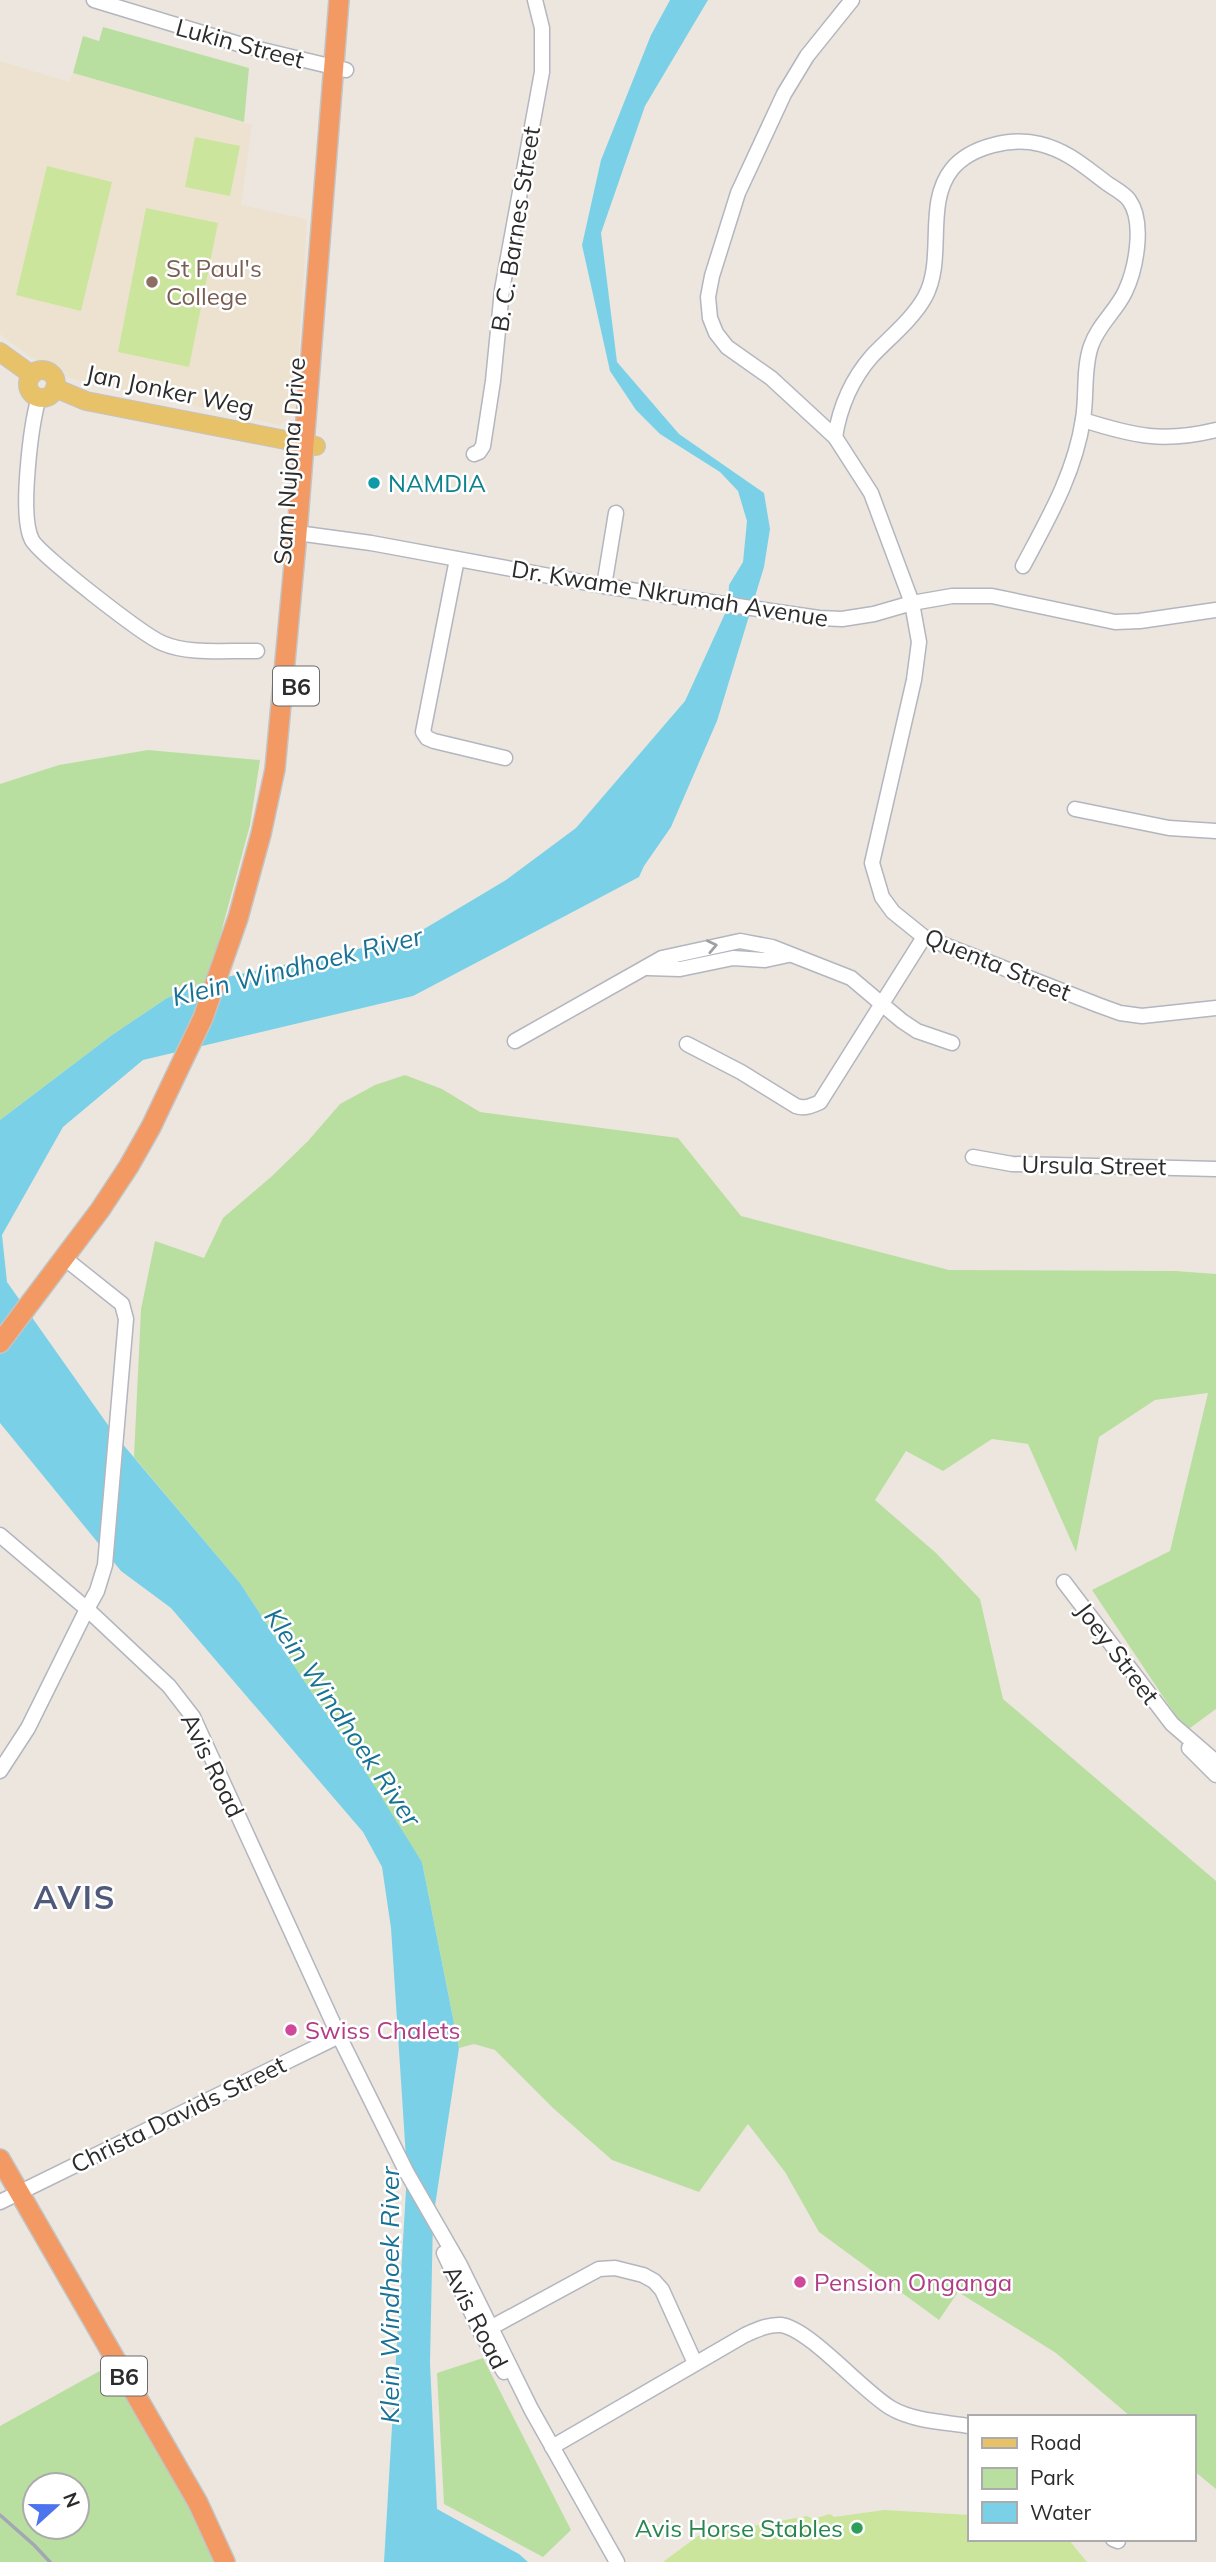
<svg xmlns="http://www.w3.org/2000/svg" width="1216" height="2562" font-family="Mulish,sans-serif">
<style>
.education{fill:#ede2d0}
.green{fill:#b9dfa0;fill-rule:evenodd}
.pitch{fill:#cbe59c}
.water{fill:#7ad1e7}
.lines{fill:none;stroke-linecap:round;stroke-linejoin:round}
.minor-casing{stroke:#b3b6be;stroke-width:17}
.major-casing{stroke:#c4c4c4;stroke-width:20}
.highway-casing{stroke:#c4c4c4;stroke-width:22}
.minor{stroke:#fff;stroke-width:14}
.major{stroke:#e7c269;stroke-width:18}
.highway{stroke:#f39964;stroke-width:19}
.rail{stroke:#a2a6b5;stroke-width:3.5}
.oneway{stroke:#a0a0a0}
.education-dot{fill:#8d6e63;stroke:#fff;stroke-width:2.5}
.culture-dot{fill:#0f9aa8;stroke:#fff;stroke-width:2.5}
.hotel-dot{fill:#d1479c;stroke:#fff;stroke-width:2.5}
.leisure-dot{fill:#2e9e5b;stroke:#fff;stroke-width:2.5}
.labels{text-anchor:middle;dominant-baseline:central;stroke-width:5;stroke-linejoin:round;paint-order:stroke}
.shield{fill:#fff;stroke:#6b6b6b;stroke-width:2}
.shield-label{font-size:23px;font-weight:bold;fill:#2c2c2c}
.street-label{font-size:24px;fill:#2c2c2c;stroke:#fff}
.education-label{font-size:24px;fill:#785e54;stroke:#fff;text-anchor:start}
.culture-label{font-size:24px;fill:#0d838f;stroke:#fff;text-anchor:start}
.hotel-label{font-size:24px;fill:#b23c85;stroke:#fff;text-anchor:start}
.leisure-label{font-size:24px;fill:#27864d;stroke:#fff;text-anchor:end}
.water-label{font-size:26px;font-style:italic;fill:#177295;stroke:#fff}
.district-label{font-size:32px;font-weight:bold;letter-spacing:2px;fill:#4f597a;stroke:#fff}
</style>
<rect width="100%" height="100%" fill="#ece6df"/>
<!-- education -->
<path class="education" d="M 0,61 L 69,82 L 73,73 L 252,125 L 241,205 L 307,219 L 295,412 L 280,425 L 69,378 L 32,358 L 0,334 Z"/>
<!-- green -->
<g class="green">
<path d="M 103,27 L 249,68 L 244,122 L 73,73 L 83,36 L 99,41 Z"/>
<path d="M 148,750 L 260,760 L 250,825 L 208,981 L 167,998 L 112,1035 L 0,1120 L 0,784 L 59,765 Z"/>
<path d="M 405,1075 L 442,1089 L 480,1112 L 678,1138 L 741,1216 L 949,1270 L 1175,1271 L 1216,1274 L 1216,1709 L 1186,1731 L 1092,1590 L 1170,1551 L 1208,1393 L 1155,1400 L 1099,1437 L 1076,1552 L 1028,1444 L 992,1439 L 943,1471 L 906,1451 L 875,1500 L 936,1553 L 980,1599 L 1003,1699 L 1216,1881 L 1216,2489 L 1193,2470 L 1193,2417 L 1131,2417 L 1056,2353 L 958,2292 L 939,2320 L 819,2232 L 785,2172 L 748,2124 L 699,2192 L 612,2160 L 553,2108 L 495,2050 L 474,2044 L 459,2048 L 422,1862 L 240,1583 L 134,1457 L 141,1309 L 155,1241 L 204,1258 L 223,1218 L 272,1176 L 308,1141 L 340,1104 L 375,1085 Z"/>
<path d="M 483,2358 L 571,2530 L 543,2557 L 444,2504 L 437,2373 Z"/>
<path d="M 116,2362 L 225,2562 L 0,2562 L 0,2426 ZM 35,2485 L 77,2485 L 77,2527 L 35,2527 Z"/>
</g>
<!-- pitch -->
<g class="pitch">
<path d="M 195,137 L 240,146 L 230,196 L 185,187 Z"/>
<path d="M 47,166 L 112,182 L 81,311 L 16,295 Z"/>
<path d="M 146,208 L 218,223 L 189,367 L 118,352 Z"/>
<path d="M 884,2510 L 969,2515 L 969,2539 L 1068,2539 L 1087,2562 L 663,2562 L 698,2536 L 807,2516 L 813,2519 L 830,2514 L 834,2517 Z"/>
</g>
<!-- water -->
<path class="water" d="M 670,0 L 708,0 L 645,106 L 601,233 L 617,362 L 679,434 L 764,493 L 770,529 L 764,567 L 717,721 L 671,827 L 644,866 L 639,877 L 413,996 L 143,1060 L 63,1127 L 2,1235 L 7,1282 L 115,1435 L 240,1583 L 312,1693 L 357,1758 L 422,1862 L 459,2048 L 433,2219 L 430,2363 L 437,2509 L 519,2554 L 528,2562 L 384,2562 L 407,2173 L 391,1928 L 382,1867 L 363,1832 L 171,1608 L 121,1571 L 0,1423 L 0,1120 L 112,1035 L 167,998 L 208,981 L 409,938 L 506,880 L 576,828 L 685,701 L 728,607 L 729,585 L 743,562 L 747,521 L 738,491 L 720,472 L 660,434 L 636,410 L 610,371 L 582,245 L 601,160 L 651,35 Z"/>
<g class="lines">
<!-- minor casing -->
<g class="minor-casing">
<g id="minor">
<path d="M 94,0 L 242,45 L 346,70"/>
<path d="M 852,0 L 807,56 L 784,94 L 738,193 L 712,276 L 708,297 L 710,318 L 716,333 L 727,347 L 771,378 L 835,437 L 871,493 L 912,603 L 919,642 L 914,680 L 872,863 L 882,897 L 893,912 L 924,937 L 1098,1005 L 1120,1013 L 1142,1016 L 1216,1008"/>
<path d="M 39,397 C 31,424 19,516 32,540 C 40,555 143,635 162,643 C 189,655 228,650 257,651"/>
<path d="M 1083,420 C 1134,436 1163,443 1216,430"/>
<path d="M 835,437 C 840,406 851,380 872,356 C 890,337 912,320 925,297 C 946,258 924,204 952,169 C 971,146 1012,137 1040,144 C 1068,151 1085,167 1108,184 C 1114,188 1125,194 1129,200 C 1145,222 1136,269 1125,292 C 1116,311 1098,325 1091,346 C 1083,369 1087,396 1083,419 C 1075,473 1048,519 1023,566"/>
<path d="M 474,454 L 479,452 L 483,446 L 493,381 L 502,290 L 542,72 L 542,28 L 535,0"/>
<path d="M 297,533 L 371,543 L 604,586 L 819,618 L 842,619 L 874,614 L 912,603 L 952,596 L 992,596 L 1115,622 L 1140,621 L 1216,610"/>
<path d="M 457,559 L 423,732 L 427,738 L 434,741 L 505,758"/>
<path d="M 604,586 L 616,513"/>
<path d="M 1075,809 L 1169,828 L 1216,831"/>
<path d="M 648,968 L 680,969 L 733,958 L 765,960 L 788,955"/>
<path d="M 515,1041 L 662,958 L 740,941 L 772,947 L 851,978 L 902,1021 L 917,1031 L 952,1043"/>
<path d="M 687,1044 L 741,1072 L 796,1106 C 805,1109 811,1106 820,1102 L 924,937"/>
<path d="M 973,1157 L 1012,1164 L 1216,1169"/>
<path d="M 63,1257 L 122,1304 L 126,1319 L 105,1565 L 97,1591 L 87,1609 L 169,1686 L 193,1717 L 339,2036 L 407,2173 L 460,2265 L 531,2409 L 617,2562"/>
<path d="M 0,1535 L 87,1609 L 28,1728 L 0,1771"/>
<path d="M 1064,1582 L 1172,1724 L 1216,1762"/>
<path d="M 1189,1748 L 1216,1775"/>
<path d="M 0,2202 L 339,2036"/>
<path d="M 444,2253 L 481,2333 L 504,2372"/>
<path d="M 481,2333 L 599,2269 L 615,2268 L 643,2275 L 654,2281 L 662,2290 L 695,2363"/>
<path d="M 552,2447 L 745,2335 C 756,2330 769,2324 781,2325 C 810,2329 862,2391 891,2408 C 913,2421 944,2422 969,2426"/>
<path d="M 1113,2539 L 1118,2541"/>
</g>
</g>
<!-- major casing -->
<g class="major-casing">
<g id="major">
<path d="M 0,352 L 32,375"/>
<circle cx="42" cy="384" r="14"/>
<path d="M 55,388 L 86,401 L 316,446"/>
</g>
</g>
<!-- highway casing -->
<g class="highway-casing">
<g id="highway">
<path d="M 0,1343 L 100,1210 L 129,1166 L 151,1127 L 203,1018 L 238,918 L 261,834 L 275,769 L 297,533 L 339,0"/>
<path d="M 0,2159 L 198,2503 L 225,2562"/>
</g>
</g>
<!-- minor -->
<use href="#minor" class="minor"/>
<!-- major -->
<use href="#major" class="major"/>
<!-- highway -->
<use href="#highway" class="highway"/>
<!-- rail -->
<path class="rail" d="M 0,2515 L 34,2545 L 50,2562"/>
</g>
<!-- one-way arrows -->
<defs><path id="oneway-chevron" d="M-2-3.5L2.5 0L-2 3.5" fill="none" stroke-width="1.6" stroke-linecap="round" stroke-linejoin="round" transform="scale(1.75)"/></defs>
<use class="oneway" href="#oneway-chevron" transform="translate(712 946) rotate(-12)"/>
<!-- markers -->
<circle class="education-dot" cx="152" cy="282" r="7"/>
<circle class="culture-dot" cx="374" cy="483" r="7"/>
<g class="hotel-dot">
<circle cx="291" cy="2030" r="7"/>
<circle cx="800" cy="2282" r="7"/>
</g>
<circle class="leisure-dot" cx="857" cy="2528" r="7"/>
<g class="labels">
<!-- shield labels -->
<g class="shield">
<rect x="273" y="666.5" width="46" height="39" rx="5"/>
<rect x="101" y="2356.5" width="46" height="39" rx="5"/>
</g>
<g class="shield-label">
<text x="296" y="686">B6</text>
<text x="124" y="2376">B6</text>
</g>
<!-- street labels -->
<g class="street-label">
<text transform="translate(240 43) rotate(15)">Lukin Street</text>
<text transform="translate(515 229) rotate(-81)">B. C. Barnes Street</text>
<text transform="translate(170 390) rotate(12)">Jan Jonker Weg</text>
<text transform="translate(289 461) rotate(-86)">Sam Nujoma Drive</text>
<text transform="translate(670 593) rotate(9)">Dr. Kwame Nkrumah Avenue</text>
<text transform="translate(998 964) rotate(22)">Quenta Street</text>
<text transform="translate(1094 1165) rotate(1)">Ursula Street</text>
<text transform="translate(1118 1653) rotate(53)">Joey Street</text>
<text transform="translate(213 1765) rotate(64)">Avis Road</text>
<text transform="translate(178 2114) rotate(-26)">Christa Davids Street</text>
<text transform="translate(476 2317) rotate(63)">Avis Road</text>
</g>
<!-- education labels -->
<g class="education-label">
<text x="166" y="268">St Paul's<tspan x="166" dy="28">College</tspan></text>
</g>
<!-- culture labels -->
<g class="culture-label">
<text x="388" y="483">NAMDIA</text>
</g>
<!-- hotel labels -->
<g class="hotel-label">
<text x="305" y="2030">Swiss Chalets</text>
<text x="814" y="2282">Pension Onganga</text>
</g>
<!-- leisure labels -->
<g class="leisure-label">
<text x="843" y="2528">Avis Horse Stables</text>
</g>
<!-- water labels -->
<g class="water-label">
<text transform="translate(297 966) rotate(-14)">Klein Windhoek River</text>
<text transform="translate(343 1717) rotate(56)">Klein Windhoek River</text>
<text transform="translate(389 2295) rotate(-90)">Klein Windhoek River</text>
</g>
<!-- district labels -->
<g class="district-label">
<text x="75" y="1897">AVIS</text>
</g>
</g>
<!-- legend -->
<rect x="968" y="2415" width="228" height="126" fill="#ffffff" stroke="#ababab" stroke-width="2"/>
<rect x="982" y="2438" width="35" height="10" fill="#e7c269" stroke="#ababab" stroke-width="2"/>
<text x="1030" y="2450" font-size="21" fill="#2c2c2c">Road</text>
<rect x="982" y="2468" width="35" height="21" fill="#b9dfa0" stroke="#ababab" stroke-width="2"/>
<text x="1030" y="2485" font-size="21" fill="#2c2c2c">Park</text>
<rect x="982" y="2502" width="35" height="21" fill="#7ad1e7" stroke="#ababab" stroke-width="2"/>
<text x="1030" y="2520" font-size="21" fill="#2c2c2c">Water</text>
<!-- north arrow -->
<g transform="translate(56 2506) rotate(69)"><circle r="33" fill="#ffffff" stroke="#ababab" stroke-width="2"/>
<path d="M0-5L12 26L0 18L-12 26Z" fill="#4b74ee"/>
<text y="-10" font-size="19" font-weight="bold" text-anchor="middle" fill="#2c2c2c">N</text>
</g>
</svg>
